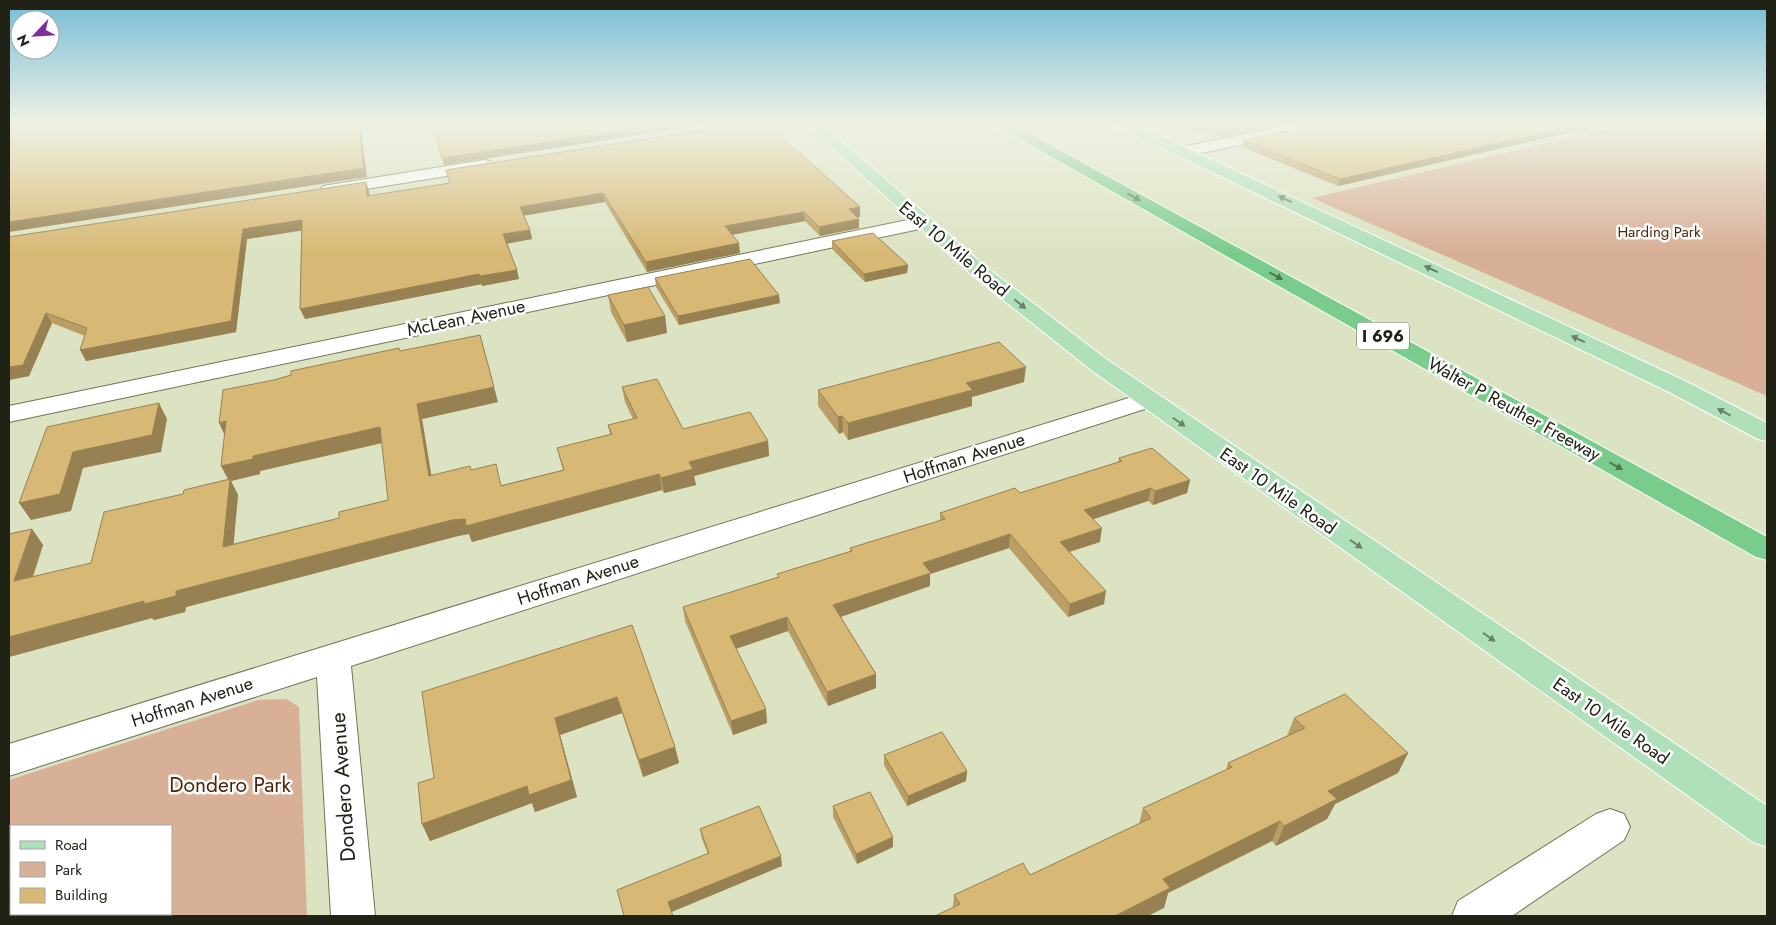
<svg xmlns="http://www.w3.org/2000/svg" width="1776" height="925" font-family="Jost,sans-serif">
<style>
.green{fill:#d8af97;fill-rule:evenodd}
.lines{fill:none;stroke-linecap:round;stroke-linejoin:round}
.minor-casing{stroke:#6f7558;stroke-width:2}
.major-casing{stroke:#fff;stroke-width:2}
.highway-casing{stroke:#fff;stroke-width:2}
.minor{fill:#fff;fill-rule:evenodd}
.major{fill:#afe0ba;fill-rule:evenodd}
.highway{fill:#79cc8c;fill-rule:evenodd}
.wall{fill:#ba9e65;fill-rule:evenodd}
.shaded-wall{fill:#978152}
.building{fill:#d8b875;stroke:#978152}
.oneway{fill:#4c7751}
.oneway2{fill:#688168}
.labels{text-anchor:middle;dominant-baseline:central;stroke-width:5;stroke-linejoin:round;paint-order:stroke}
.far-park-label{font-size:15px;fill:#502608;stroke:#fff}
.shield{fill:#fff;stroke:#63645c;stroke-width:1}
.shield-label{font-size:16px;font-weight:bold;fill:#202216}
.street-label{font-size:18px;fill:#202216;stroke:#fff}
.near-park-label{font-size:21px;fill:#502608;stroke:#fff}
.near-street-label{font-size:21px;fill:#202216;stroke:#fff}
</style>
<rect width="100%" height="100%" fill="#dce3c2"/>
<!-- green -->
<g class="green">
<path d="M 1632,123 L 1767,123 L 1767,396 L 1312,198 Z"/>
<path d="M 286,699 L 299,707 L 307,916 L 9,916 L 9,780 L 258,700 ZM 11,826 L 171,826 L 171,914 L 11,914 Z"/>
</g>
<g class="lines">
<!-- minor casing -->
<g class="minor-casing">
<g id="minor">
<path d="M 1302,123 L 1332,123 L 1325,128 L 1181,157 L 1173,152 L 1181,147 Z"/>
<path d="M 484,160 L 490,161 L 492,165 L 490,169 L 329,195 L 323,194 L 320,190 L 323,186 L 329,185 Z"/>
<path d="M 922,217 L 929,219 L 931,223 L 929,227 L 9,422 L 9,406 Z"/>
<path d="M 1148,392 L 1157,395 L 1161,400 L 1157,405 L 351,666 L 375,916 L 331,916 L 317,677 L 9,776 L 9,744 Z"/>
<path d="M 1610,809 L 1624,814 L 1630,827 L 1624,840 L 1512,916 L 1452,916 L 1458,901 L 1596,814 Z"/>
</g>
</g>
<!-- major casing -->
<g class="major-casing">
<g id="major">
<path d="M 805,123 L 821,123 L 986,267 L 1106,359 L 1767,806 L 1767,847 L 1753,842 L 1090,369 L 972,275 Z"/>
<path d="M 1114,123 L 1133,123 L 1685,381 L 1767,423 L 1767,441 L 1758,439 L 1667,391 L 1116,126 Z"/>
</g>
</g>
<!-- highway casing -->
<g class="highway-casing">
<path id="highway" d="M 992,123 L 1010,123 L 1767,537 L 1767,560 L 1756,557 Z"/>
</g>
<!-- minor -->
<use href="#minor" class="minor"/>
<!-- major -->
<use href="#major" class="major"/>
<!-- highway -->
<use href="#highway" class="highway"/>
</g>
<!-- wall -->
<g class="wall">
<path d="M 1178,123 L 1292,123 L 1221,137 L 1206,131 L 1199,132 Z"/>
<path d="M 1602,125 L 1338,186 L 1242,147 L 1243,140 Z"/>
<path d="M 446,170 L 860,217 L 857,217 L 859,228 L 820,236 L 805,221 L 732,234 L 740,253 L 647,272 L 605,202 L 524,215 L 530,230 L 532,239 L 507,243 L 519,279 L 482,286 L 482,284 L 305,319 L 301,230 L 247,239 L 236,332 L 86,361 L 85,336 L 52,323 L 29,376 L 9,380 L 9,237 L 369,191 L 369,196 L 450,183 Z"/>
<path d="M 832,241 L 908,265 L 907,273 L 865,282 L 832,249 Z"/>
<path d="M 655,278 L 780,303 L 679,325 L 656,287 Z"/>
<path d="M 608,295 L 665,316 L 667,333 L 627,342 L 611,312 Z"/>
<path d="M 399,348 L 400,351 L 498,402 L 422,419 L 431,475 L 471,470 L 502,485 L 563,470 L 557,448 L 610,435 L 608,425 L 633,419 L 625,402 L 622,387 L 683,429 L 768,441 L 769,456 L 694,476 L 696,485 L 664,493 L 662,490 L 472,542 L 469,534 L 458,536 L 186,607 L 185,612 L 154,620 L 152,618 L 9,657 L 9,534 L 32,529 L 43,545 L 33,577 L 91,563 L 183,494 L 228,480 L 274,380 ZM 382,443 L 388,500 L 339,518 L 233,544 L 238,495 L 231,481 L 260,474 L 260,471 Z"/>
<path d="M 1024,382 L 972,397 L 972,406 L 848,440 L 843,432 L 839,434 L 818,406 L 818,390 Z"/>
<path d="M 1119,458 L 1190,480 L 1187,493 L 1153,505 L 1148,501 L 1093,519 L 1100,542 L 1070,552 L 1104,604 L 1068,617 L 1009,548 L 930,574 L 930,586 L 841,617 L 876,674 L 876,688 L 828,706 L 788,631 L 736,649 L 766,709 L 767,723 L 733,735 L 685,621 L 683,607 L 778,577 L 777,574 L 850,551 L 850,548 L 940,521 L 940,513 L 1020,493 L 1118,462 Z"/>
<path d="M 632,625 L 675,747 L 679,763 L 643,777 L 622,713 L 560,735 L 577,797 L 535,812 L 532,803 L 430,841 L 422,824 L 434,778 Z"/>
<path d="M 1294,718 L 1408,753 L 1398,773 L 1335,804 L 1327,819 L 1276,846 L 1272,841 L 1168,893 L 1164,908 L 953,907 L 954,895 L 1030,875 L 1139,824 L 1143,808 L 1226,770 L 1228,763 L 1287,736 Z"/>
<path d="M 884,755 L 967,771 L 966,781 L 907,806 L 884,765 Z"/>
<path d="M 833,806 L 893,837 L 893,847 L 857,864 L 833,817 Z"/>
<path d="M 700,829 L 782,866 L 672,912 L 624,916 L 708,854 L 702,839 Z"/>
</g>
<!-- shaded-wall -->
<g class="shaded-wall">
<path d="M 9,123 L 36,123 L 9,126 Z"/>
<path d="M 358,123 L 360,123 L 367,177 L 9,232 L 9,222 Z"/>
<path d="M 673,123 L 717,123 L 444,165 L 442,158 Z"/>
<path d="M 1260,123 L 1292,123 L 1221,137 L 1222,131 Z"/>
<path d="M 1586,123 L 1603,123 L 1602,125 L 1338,186 L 1340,179 Z"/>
<path d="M 1207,124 L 1206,131 L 1199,132 L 1200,125 Z"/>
<path d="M 366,182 L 369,191 L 370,205 L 367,196 Z"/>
<path d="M 603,193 L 605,202 L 522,216 L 520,207 Z"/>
<path d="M 860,207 L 860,217 L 849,219 L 849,209 Z"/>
<path d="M 804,212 L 805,221 L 726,236 L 725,226 Z"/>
<path d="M 859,219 L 859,228 L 820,236 L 819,227 Z"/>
<path d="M 302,220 L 305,230 L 247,239 L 236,332 L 86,361 L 80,350 L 243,229 Z"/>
<path d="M 530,230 L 532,239 L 506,244 L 503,234 Z"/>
<path d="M 739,243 L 740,253 L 647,272 L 646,262 Z"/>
<path d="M 908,265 L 907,273 L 865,282 L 864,274 Z"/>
<path d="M 517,270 L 519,279 L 482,286 L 480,276 Z"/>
<path d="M 479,274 L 482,284 L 305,319 L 300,309 Z"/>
<path d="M 779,295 L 780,303 L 679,325 L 678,316 Z"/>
<path d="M 46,313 L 52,323 L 29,376 L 9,380 L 9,367 Z"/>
<path d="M 665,316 L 667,333 L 627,342 L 624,325 Z"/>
<path d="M 480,335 L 498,402 L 422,419 L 434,491 L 429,476 L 417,404 Z"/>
<path d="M 1026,367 L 1024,382 L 972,397 L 972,406 L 848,440 L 848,423 L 966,383 Z"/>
<path d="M 159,403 L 167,419 L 161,452 L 83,468 L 71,511 L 31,520 L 19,503 L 73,452 Z"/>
<path d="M 842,416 L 843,432 L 839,434 L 838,417 Z"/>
<path d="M 226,421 L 226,438 L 219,423 Z"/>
<path d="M 380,427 L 386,442 L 260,471 L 260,474 L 231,481 L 238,495 L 232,563 L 223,547 L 229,481 L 221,466 L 253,456 Z"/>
<path d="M 768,441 L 769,456 L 694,476 L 696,485 L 664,493 L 661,478 L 689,462 Z"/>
<path d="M 659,474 L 662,490 L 472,542 L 469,534 L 458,536 L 186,607 L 185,612 L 154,620 L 152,618 L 9,657 L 9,637 L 144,601 L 176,591 L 452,520 Z"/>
<path d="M 1190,480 L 1187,493 L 1153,505 L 1155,491 Z"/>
<path d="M 1151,488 L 1148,501 L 1082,523 L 1084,510 Z"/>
<path d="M 1102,528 L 1100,542 L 1058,555 L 1060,542 Z"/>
<path d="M 32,529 L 43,545 L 26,597 L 14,581 Z"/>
<path d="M 1010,534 L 1009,548 L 930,574 L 930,586 L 834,619 L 833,605 L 923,563 Z"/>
<path d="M 1106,591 L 1104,604 L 1068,617 L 1070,604 Z"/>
<path d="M 787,617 L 788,631 L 732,650 L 730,636 Z"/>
<path d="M 876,674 L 876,688 L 828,706 L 827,692 Z"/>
<path d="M 617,697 L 622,713 L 560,735 L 577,797 L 535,812 L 532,803 L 430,841 L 422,824 L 527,786 L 555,718 Z"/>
<path d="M 766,709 L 767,723 L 733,735 L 731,721 Z"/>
<path d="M 675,747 L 679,763 L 643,777 L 639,760 Z"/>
<path d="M 1408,753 L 1398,773 L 1335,804 L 1327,819 L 1276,846 L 1284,826 L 1328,791 Z"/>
<path d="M 967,771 L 966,781 L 907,806 L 908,796 Z"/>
<path d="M 1280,821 L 1272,841 L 1168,893 L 1164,908 L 1148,916 L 1115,916 L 1163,879 Z"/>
<path d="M 893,837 L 893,847 L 857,864 L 856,854 Z"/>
<path d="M 781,856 L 782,866 L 671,912 L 668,902 Z"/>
</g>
<!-- building -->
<g class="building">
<path d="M 75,123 L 358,123 L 364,168 L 9,222 L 9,131 Z"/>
<path d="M 432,123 L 673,123 L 442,158 Z"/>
<path d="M 750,123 L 766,123 L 860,207 L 849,209 L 859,219 L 819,227 L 804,212 L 725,226 L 739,243 L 646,262 L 603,193 L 520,207 L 530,230 L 503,234 L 517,270 L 480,276 L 479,274 L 300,309 L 302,220 L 243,229 L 231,321 L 80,350 L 87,328 L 46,313 L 23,365 L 9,367 L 9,237 L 366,182 L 367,196 L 450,183 L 446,170 Z"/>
<path d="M 1195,123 L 1260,123 L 1222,131 L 1207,124 L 1200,125 Z"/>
<path d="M 1327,123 L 1586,123 L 1340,179 L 1243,140 Z"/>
<path d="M 873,233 L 908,265 L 864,274 L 832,241 Z"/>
<path d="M 750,259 L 779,295 L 678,316 L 655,278 Z"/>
<path d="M 648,287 L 665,316 L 624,325 L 608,295 Z"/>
<path d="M 480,335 L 494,387 L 417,404 L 429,476 L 470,466 L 471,470 L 496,464 L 501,486 L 564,470 L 557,448 L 612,434 L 608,425 L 637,418 L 622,387 L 657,379 L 683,429 L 750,412 L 768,441 L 689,462 L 693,469 L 661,478 L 659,474 L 466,526 L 465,519 L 452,520 L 176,591 L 176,596 L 144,604 L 144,601 L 9,637 L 9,534 L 32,529 L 14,581 L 91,563 L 104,512 L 183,494 L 184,490 L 230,479 L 223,547 L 339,518 L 339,512 L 388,500 L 380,427 L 253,456 L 253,459 L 221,466 L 226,421 L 219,423 L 223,390 L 274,380 L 291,375 L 291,371 L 399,348 L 400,351 Z"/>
<path d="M 999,342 L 1026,367 L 966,383 L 973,390 L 848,423 L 842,416 L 838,417 L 818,390 Z"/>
<path d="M 159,403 L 152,435 L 73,452 L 60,494 L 19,503 L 47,427 Z"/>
<path d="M 1152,448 L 1190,480 L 1155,491 L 1151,488 L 1084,510 L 1102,528 L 1060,542 L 1106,591 L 1070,604 L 1010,534 L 923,563 L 931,573 L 833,605 L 876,674 L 827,692 L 787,617 L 730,636 L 766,709 L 731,721 L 683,607 L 779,577 L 777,574 L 852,551 L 850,548 L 945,519 L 940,513 L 1015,488 L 1020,493 L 1122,461 L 1119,458 Z"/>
<path d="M 632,625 L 675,747 L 639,760 L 617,697 L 555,718 L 571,780 L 529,795 L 527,786 L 422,824 L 418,783 L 434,778 L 422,692 Z"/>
<path d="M 1345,694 L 1408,753 L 1328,791 L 1337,799 L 1284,826 L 1280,821 L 1163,879 L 1170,888 L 1115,916 L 935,916 L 960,904 L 954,895 L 1023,863 L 1030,875 L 1151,818 L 1143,808 L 1232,767 L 1228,763 L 1305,728 L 1294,718 Z"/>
<path d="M 942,732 L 967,771 L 908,796 L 884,755 Z"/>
<path d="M 870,792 L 893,837 L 856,854 L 833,806 Z"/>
<path d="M 759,806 L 781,856 L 668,902 L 673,916 L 624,916 L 617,890 L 709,853 L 700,829 Z"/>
</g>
<!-- one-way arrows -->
<defs><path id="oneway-solid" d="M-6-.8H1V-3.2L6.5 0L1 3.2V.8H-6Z" transform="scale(1.25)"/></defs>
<g class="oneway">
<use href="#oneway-solid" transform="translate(1134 197) rotate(29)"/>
<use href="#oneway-solid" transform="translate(1276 276) rotate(29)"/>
<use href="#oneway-solid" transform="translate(1616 466) rotate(29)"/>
</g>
<g class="oneway2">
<use href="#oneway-solid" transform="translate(1285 199) rotate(-155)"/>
<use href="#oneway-solid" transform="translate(1431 269) rotate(-155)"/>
<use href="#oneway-solid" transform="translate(1020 304) rotate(39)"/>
<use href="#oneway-solid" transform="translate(1578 339) rotate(-155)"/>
<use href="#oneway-solid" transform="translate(1724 412) rotate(-152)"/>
<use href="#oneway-solid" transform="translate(1179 422) rotate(35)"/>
<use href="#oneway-solid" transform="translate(1356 544) rotate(35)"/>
<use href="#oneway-solid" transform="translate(1489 637) rotate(35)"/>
</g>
<!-- sky -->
<linearGradient id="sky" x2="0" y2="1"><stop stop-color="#76bdd6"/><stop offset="0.49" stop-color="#eff2e4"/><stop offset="1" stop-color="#eff2e4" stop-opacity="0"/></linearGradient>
<rect width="1776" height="253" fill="url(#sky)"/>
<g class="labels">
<!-- far-park labels -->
<g class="far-park-label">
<text x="1659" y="232">Harding Park</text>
</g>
<!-- shield labels -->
<rect class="shield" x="1357" y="322.5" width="52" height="27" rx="4"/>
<g class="shield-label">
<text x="1383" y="336">I 696</text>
</g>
<!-- street labels -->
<g class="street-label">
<text transform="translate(954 249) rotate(40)">East 10 Mile Road</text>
<text transform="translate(466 318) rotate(-12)">McLean Avenue</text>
<text transform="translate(1514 409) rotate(29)">Walter P Reuther Freeway</text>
<text transform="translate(964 458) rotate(-18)">Hoffman Avenue</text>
<text transform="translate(1278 491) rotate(35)">East 10 Mile Road</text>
<text transform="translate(578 580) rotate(-18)">Hoffman Avenue</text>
<text transform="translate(192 702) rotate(-18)">Hoffman Avenue</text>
<text transform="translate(1611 721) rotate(35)">East 10 Mile Road</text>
</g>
<!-- near-park labels -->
<g class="near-park-label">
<text x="230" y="785">Dondero Park</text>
</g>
<!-- near-street labels -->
<g class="near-street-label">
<text transform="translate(343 787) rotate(-94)">Dondero Avenue</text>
</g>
</g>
<!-- border -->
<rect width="1776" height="925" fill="none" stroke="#202216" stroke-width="20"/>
<!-- legend -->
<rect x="10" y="825" width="162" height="90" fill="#ffffff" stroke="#a6a7a2"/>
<rect x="20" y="841" width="25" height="8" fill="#afe0ba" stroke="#a6a7a2"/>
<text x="55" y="850" font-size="15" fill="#202216">Road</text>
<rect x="20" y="862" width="25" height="15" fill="#d8af97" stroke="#a6a7a2"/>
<text x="55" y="875" font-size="15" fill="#202216">Park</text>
<rect x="20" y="888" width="25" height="15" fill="#d8b875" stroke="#a6a7a2"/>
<text x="55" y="900" font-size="15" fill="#202216">Building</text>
<!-- north arrow -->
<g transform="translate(35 35) rotate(245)"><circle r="24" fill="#ffffff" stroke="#a6a7a2"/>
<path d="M0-4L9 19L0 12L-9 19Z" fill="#7d2fa0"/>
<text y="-8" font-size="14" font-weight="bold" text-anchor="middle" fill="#202216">N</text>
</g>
</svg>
